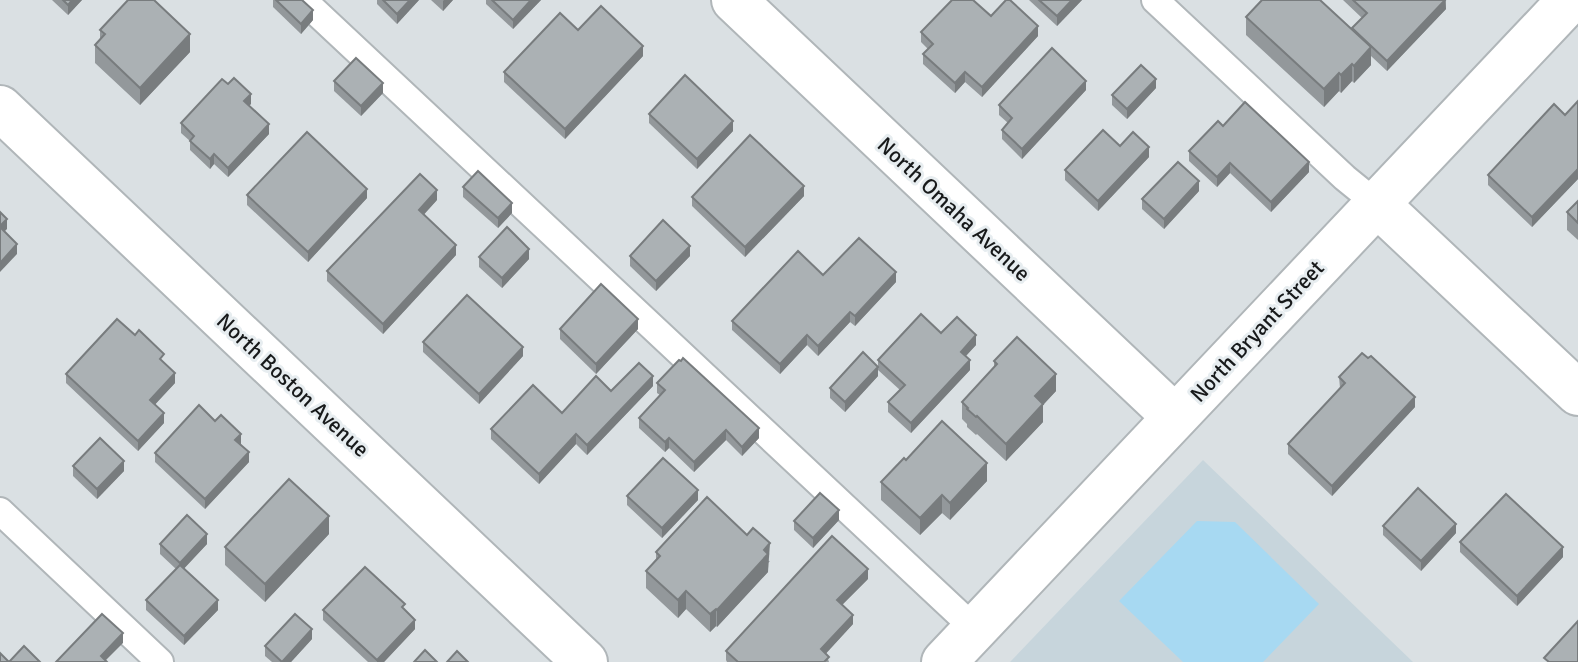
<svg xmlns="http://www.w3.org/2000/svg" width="1578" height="662" font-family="Signika,sans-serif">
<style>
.built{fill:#c7d5dc}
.green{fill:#a7d9f2}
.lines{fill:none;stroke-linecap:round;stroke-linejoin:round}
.lane-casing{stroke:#b0b6b9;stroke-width:30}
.street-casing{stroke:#b0b6b9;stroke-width:48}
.lane{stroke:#fff;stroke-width:26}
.street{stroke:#fff;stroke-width:44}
.wall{fill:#93989b}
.shaded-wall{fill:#787c7e}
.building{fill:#abb1b4;stroke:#787c7e;stroke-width:2}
.labels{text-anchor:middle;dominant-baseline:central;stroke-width:6;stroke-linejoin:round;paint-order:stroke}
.street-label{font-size:22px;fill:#17191a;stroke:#e7edf0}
</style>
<rect width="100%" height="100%" fill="#dae0e3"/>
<!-- built -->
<path class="built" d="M 1203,460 L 1413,662 L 1010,662 Z"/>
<!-- green -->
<path class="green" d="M 1197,521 L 1235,522 L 1319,604 L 1263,662 L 1183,662 L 1119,601 Z"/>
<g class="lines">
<!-- lane casing -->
<g class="lane-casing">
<g id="lane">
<path d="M 303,0 L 975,629"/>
<path d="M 1155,0 L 1345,178 L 1377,204"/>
<path d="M 0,511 L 160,662"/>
</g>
</g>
<!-- street casing -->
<g class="street-casing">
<g id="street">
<path d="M 734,0 L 1175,417"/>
<path d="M 0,108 L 585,662"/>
<path d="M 1377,204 L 1578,393"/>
<path d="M 944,662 L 1570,0"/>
</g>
</g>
<!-- lane -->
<use href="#lane" class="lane"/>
<!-- street -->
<use href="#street" class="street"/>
</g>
<!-- wall -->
<g class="wall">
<path d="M 52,0 L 82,0 L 68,15 Z"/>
<path d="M 273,0 L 302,0 L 313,20 L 301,34 L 273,7 Z"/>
<path d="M 377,0 L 419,0 L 397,24 L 377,4 Z"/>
<path d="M 431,0 L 453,0 L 443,11 Z"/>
<path d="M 486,0 L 541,0 L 513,29 L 486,4 Z"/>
<path d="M 1029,0 L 1082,0 L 1057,26 Z"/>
<path d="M 1343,0 L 1446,0 L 1446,9 L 1387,71 L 1371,56 L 1371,65 L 1354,83 L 1352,81 L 1341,93 L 1339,91 L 1324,107 L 1246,35 L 1246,17 L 1352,29 L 1362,18 Z"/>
<path d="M 991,16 L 1038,36 L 982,97 L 965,82 L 955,93 L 923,64 L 923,54 L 928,49 L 921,42 L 921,32 Z"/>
<path d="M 100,30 L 190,52 L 140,105 L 95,63 L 95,45 L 100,39 Z"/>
<path d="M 578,30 L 643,56 L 565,139 L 504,82 L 504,72 Z"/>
<path d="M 334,81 L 383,93 L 361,116 L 334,91 Z"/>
<path d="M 1156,88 L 1127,119 L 1112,105 L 1112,95 Z"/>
<path d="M 1086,90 L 1022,159 L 1002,139 L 1002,130 L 1008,123 L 999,115 L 999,105 Z"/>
<path d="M 1578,101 L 1578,179 L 1532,227 L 1488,185 L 1488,175 L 1565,115 Z"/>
<path d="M 251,104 L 249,105 L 269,134 L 228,177 L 214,164 L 210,169 L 190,150 L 190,141 L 181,133 L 181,123 Z"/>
<path d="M 649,114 L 733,131 L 697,169 L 649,123 Z"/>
<path d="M 1223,126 L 1309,172 L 1271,212 L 1230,173 L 1217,187 L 1189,161 L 1189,151 Z"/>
<path d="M 1120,146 L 1149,157 L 1098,211 L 1065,180 L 1065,170 Z"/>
<path d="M 463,187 L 512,213 L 498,228 L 463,197 Z"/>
<path d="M 1199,191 L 1164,229 L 1142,209 L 1142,199 Z"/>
<path d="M 247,195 L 367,198 L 308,262 L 247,205 Z"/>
<path d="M 804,196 L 745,257 L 692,206 L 692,197 Z"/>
<path d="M 437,200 L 424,214 L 456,255 L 383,334 L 327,281 L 327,271 Z"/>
<path d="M 1578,201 L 1578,240 L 1567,230 L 1567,212 Z"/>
<path d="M 630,256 L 690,256 L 656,291 L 630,266 Z"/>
<path d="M 479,257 L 529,259 L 502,288 L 479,267 Z"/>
<path d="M 823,275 L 896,282 L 855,326 L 850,322 L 818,356 L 807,345 L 780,374 L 732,330 L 732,321 Z"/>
<path d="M 560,329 L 638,329 L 596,374 L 560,339 Z"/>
<path d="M 941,333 L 976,345 L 966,356 L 970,370 L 911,433 L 888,412 L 888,402 L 900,390 L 878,370 L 878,376 L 845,412 L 830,398 L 830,388 L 878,367 L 878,360 Z"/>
<path d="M 423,342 L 523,356 L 479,404 L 423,352 Z"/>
<path d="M 1368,358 L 1415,407 L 1332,496 L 1288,454 L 1288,444 L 1340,388 L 1339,377 Z"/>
<path d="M 994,361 L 1056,391 L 1043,405 L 1043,422 L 1006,461 L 977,434 L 976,435 L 967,427 L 967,424 L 962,419 L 962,402 L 994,367 Z"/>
<path d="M 164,363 L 175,383 L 155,404 L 164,423 L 138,451 L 66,383 L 66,374 Z"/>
<path d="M 657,383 L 759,438 L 742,456 L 726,440 L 694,472 L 669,448 L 665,452 L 639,428 L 639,418 L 660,395 L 657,393 Z"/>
<path d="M 653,386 L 587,455 L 576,444 L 539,484 L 491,439 L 491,429 L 562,413 L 611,391 Z"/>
<path d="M 215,421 L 241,444 L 249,462 L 205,509 L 155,462 L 155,453 Z"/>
<path d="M 906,460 L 987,481 L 950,520 L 942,513 L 920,535 L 881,500 L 881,482 Z"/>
<path d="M 73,466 L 124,471 L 97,499 L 73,476 Z"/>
<path d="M 627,496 L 698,500 L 662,538 L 627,505 Z"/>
<path d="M 839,520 L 813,548 L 794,530 L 794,521 Z"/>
<path d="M 1383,526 L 1456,533 L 1421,571 L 1383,535 Z"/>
<path d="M 329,534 L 265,602 L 225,565 L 225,547 Z"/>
<path d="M 1460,542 L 1563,557 L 1517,606 L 1460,552 Z"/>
<path d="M 160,544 L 207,544 L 184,568 L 218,610 L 184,645 L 146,610 L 146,600 L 176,569 L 160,554 Z"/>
<path d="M 656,552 L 770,561 L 768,563 L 768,572 L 717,627 L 716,626 L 710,632 L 686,609 L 678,618 L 646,588 L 646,571 L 656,559 Z"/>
<path d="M 868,579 L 842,605 L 853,624 L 826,653 L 829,662 L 727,662 L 726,660 L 726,651 Z"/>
<path d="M 323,610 L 405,610 L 415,629 L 384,662 L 368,662 L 323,620 Z"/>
<path d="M 312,639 L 291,662 L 272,662 L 265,656 L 265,646 Z"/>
</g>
<!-- shaded-wall -->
<g class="shaded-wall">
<path d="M 72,0 L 82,0 L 68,15 L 68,5 Z"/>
<path d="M 410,0 L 419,0 L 397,24 L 397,14 Z"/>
<path d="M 444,0 L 453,0 L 443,11 L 443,1 Z"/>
<path d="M 531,0 L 541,0 L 513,29 L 513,20 Z"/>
<path d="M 1072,0 L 1082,0 L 1057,26 L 1057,16 Z"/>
<path d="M 1445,0 L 1446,9 L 1387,71 L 1387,61 Z"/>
<path d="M 313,10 L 313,20 L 301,34 L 301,24 Z"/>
<path d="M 1038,26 L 1038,36 L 982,97 L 982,87 Z"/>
<path d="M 190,34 L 190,52 L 140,105 L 140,88 Z"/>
<path d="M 643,46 L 643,56 L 565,139 L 565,129 Z"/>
<path d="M 1371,47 L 1371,65 L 1354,83 L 1354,66 Z"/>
<path d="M 1352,64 L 1352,81 L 1341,93 L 1341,75 Z"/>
<path d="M 965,72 L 965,82 L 955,93 L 955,83 Z"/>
<path d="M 1339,73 L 1339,91 L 1324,107 L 1324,89 Z"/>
<path d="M 1156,79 L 1156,88 L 1127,119 L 1127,109 Z"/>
<path d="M 1086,81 L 1086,90 L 1022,159 L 1022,149 Z"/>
<path d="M 383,83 L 383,93 L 361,116 L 361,106 Z"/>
<path d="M 251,94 L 251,104 L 244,111 L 244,101 Z"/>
<path d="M 733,121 L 733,131 L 697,169 L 697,159 Z"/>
<path d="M 269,124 L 269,134 L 228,177 L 228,168 Z"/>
<path d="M 1149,147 L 1149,157 L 1098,211 L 1098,201 Z"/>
<path d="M 214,154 L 214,164 L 210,169 L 210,159 Z"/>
<path d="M 1309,162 L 1309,172 L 1271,212 L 1271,202 Z"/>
<path d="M 1230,163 L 1230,173 L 1217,187 L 1217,177 Z"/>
<path d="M 1578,169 L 1578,179 L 1532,227 L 1532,217 Z"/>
<path d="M 1199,181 L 1199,191 L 1164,229 L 1164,219 Z"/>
<path d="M 804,186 L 804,196 L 745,257 L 745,247 Z"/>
<path d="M 367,189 L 367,198 L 308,262 L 308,252 Z"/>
<path d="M 437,190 L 437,200 L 419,220 L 419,210 Z"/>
<path d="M 512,203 L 512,213 L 498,228 L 498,218 Z"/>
<path d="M 7,219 L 7,229 L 0,236 L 0,226 Z"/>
<path d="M 17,244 L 17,254 L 0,272 L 0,263 Z"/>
<path d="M 456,245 L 456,255 L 383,334 L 383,324 Z"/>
<path d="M 690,246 L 690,256 L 656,291 L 656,281 Z"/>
<path d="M 529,249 L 529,259 L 502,288 L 502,278 Z"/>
<path d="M 896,272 L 896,282 L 855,326 L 855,316 Z"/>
<path d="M 850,312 L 850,322 L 818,356 L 818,346 Z"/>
<path d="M 638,319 L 638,329 L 596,374 L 596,364 Z"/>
<path d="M 807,335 L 807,345 L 780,374 L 780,364 Z"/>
<path d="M 976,335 L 976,345 L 961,361 L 961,352 Z"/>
<path d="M 523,347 L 523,356 L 479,404 L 479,394 Z"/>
<path d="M 970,360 L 970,370 L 911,433 L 911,423 Z"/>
<path d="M 878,367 L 878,376 L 845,412 L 845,402 Z"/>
<path d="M 175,373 L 175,383 L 150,410 L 150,400 Z"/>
<path d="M 1056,374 L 1056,391 L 1043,405 L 1043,422 L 1006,461 L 1006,444 L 1035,396 Z"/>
<path d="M 653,376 L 653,386 L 587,455 L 587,445 Z"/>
<path d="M 1415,397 L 1415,407 L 1332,496 L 1332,486 Z"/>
<path d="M 164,413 L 164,423 L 138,451 L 138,441 Z"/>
<path d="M 759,428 L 759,438 L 742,456 L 742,447 Z"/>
<path d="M 726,430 L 726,440 L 694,472 L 694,462 Z"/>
<path d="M 241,434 L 241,444 L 235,449 L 235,440 Z"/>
<path d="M 576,434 L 576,444 L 539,484 L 539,474 Z"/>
<path d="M 669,438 L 669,448 L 665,452 L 665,442 Z"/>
<path d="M 249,452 L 249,462 L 205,509 L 205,499 Z"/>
<path d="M 124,461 L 124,471 L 97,499 L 97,489 Z"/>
<path d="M 987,463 L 987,481 L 950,520 L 950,503 Z"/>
<path d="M 698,490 L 698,500 L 662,538 L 662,528 Z"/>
<path d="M 942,495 L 942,513 L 920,535 L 920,518 Z"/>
<path d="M 839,510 L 839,520 L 813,548 L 813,538 Z"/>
<path d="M 329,516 L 329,534 L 265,602 L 265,584 Z"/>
<path d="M 1456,524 L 1456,533 L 1421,571 L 1421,561 Z"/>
<path d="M 207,534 L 207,544 L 180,573 L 180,563 Z"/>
<path d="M 770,543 L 768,572 L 717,627 L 717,610 Z"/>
<path d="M 1563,547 L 1563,557 L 1517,606 L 1517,596 Z"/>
<path d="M 868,569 L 868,579 L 837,610 L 837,600 Z"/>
<path d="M 686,591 L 686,609 L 678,618 L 678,600 Z"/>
<path d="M 218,600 L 218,610 L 184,645 L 184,636 Z"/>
<path d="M 716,609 L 716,626 L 710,632 L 710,614 Z"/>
<path d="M 853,615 L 853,624 L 821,659 L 821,649 Z"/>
<path d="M 415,620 L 415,629 L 384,662 L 377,662 L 377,660 Z"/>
<path d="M 312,629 L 312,639 L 291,662 L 282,662 Z"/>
<path d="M 123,633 L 123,643 L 104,662 L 101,656 Z"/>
</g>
<!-- building -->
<g class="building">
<path d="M 63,0 L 72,0 L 68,5 Z"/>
<path d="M 128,0 L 154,0 L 190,34 L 140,88 L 95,45 L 105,34 L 100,30 Z"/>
<path d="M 276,0 L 302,0 L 313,10 L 301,24 Z"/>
<path d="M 383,0 L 410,0 L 397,14 Z"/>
<path d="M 492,0 L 531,0 L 513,20 Z"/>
<path d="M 952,0 L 973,0 L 991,16 L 1006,0 L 1010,0 L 1038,26 L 982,87 L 965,72 L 955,83 L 923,54 L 933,44 L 921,32 Z"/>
<path d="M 1039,0 L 1072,0 L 1057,16 Z"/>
<path d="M 1262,0 L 1320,0 L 1371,47 L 1354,66 L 1352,64 L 1341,75 L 1339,73 L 1324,89 L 1246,17 Z"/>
<path d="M 1353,0 L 1445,0 L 1387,61 L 1352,28 L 1367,13 Z"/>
<path d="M 601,6 L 643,46 L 565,129 L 504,72 L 560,13 L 578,30 Z"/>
<path d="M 1052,48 L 1086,81 L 1022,149 L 1002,130 L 1012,118 L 999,105 Z"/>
<path d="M 356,58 L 383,83 L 361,106 L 334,81 Z"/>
<path d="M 1141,65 L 1156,79 L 1127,109 L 1112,95 Z"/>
<path d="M 685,75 L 733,121 L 697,159 L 649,114 Z"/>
<path d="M 234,78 L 251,94 L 244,101 L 269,124 L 228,168 L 214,154 L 210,159 L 190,141 L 194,136 L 181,123 L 222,79 L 228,84 Z"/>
<path d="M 1578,101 L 1578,169 L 1532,217 L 1488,175 L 1554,104 L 1565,115 Z"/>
<path d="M 1245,102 L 1309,162 L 1271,202 L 1230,163 L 1217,177 L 1189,151 L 1218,121 L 1223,126 Z"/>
<path d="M 1103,130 L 1120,146 L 1133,132 L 1149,147 L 1098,201 L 1065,170 Z"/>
<path d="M 307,132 L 367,189 L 308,252 L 247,195 Z"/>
<path d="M 750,135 L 804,186 L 745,247 L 692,197 Z"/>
<path d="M 1178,162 L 1199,181 L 1164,219 L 1142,199 Z"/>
<path d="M 478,171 L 512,203 L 498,218 L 463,187 Z"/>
<path d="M 420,174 L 437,190 L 419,210 L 456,245 L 383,324 L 327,271 Z"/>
<path d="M 1578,201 L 1578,223 L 1567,212 Z"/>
<path d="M 0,212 L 7,219 L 0,226 Z"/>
<path d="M 663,220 L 690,246 L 656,281 L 630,256 Z"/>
<path d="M 0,227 L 17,244 L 0,263 Z"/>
<path d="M 507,227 L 529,249 L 502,278 L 479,257 Z"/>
<path d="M 859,238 L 896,272 L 855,316 L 850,312 L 818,346 L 807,335 L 780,364 L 732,321 L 798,251 L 823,275 Z"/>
<path d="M 601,284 L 638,319 L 596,364 L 560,329 Z"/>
<path d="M 467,295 L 523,347 L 479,394 L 423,342 Z"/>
<path d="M 921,314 L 941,333 L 957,317 L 976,335 L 961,352 L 970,360 L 911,423 L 888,402 L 905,385 L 878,360 Z"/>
<path d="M 117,319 L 135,335 L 139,330 L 164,354 L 160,359 L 175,373 L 150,400 L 164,413 L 138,441 L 66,374 Z"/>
<path d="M 1017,337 L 1056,374 L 1035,396 L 1043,404 L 1006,444 L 977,416 L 976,417 L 967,409 L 968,408 L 962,402 L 997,364 L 994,361 Z"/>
<path d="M 863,352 L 878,367 L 845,402 L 830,388 Z"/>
<path d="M 1362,353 L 1368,358 L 1371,356 L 1415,397 L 1332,486 L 1288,444 L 1345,383 L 1339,377 Z"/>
<path d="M 683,358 L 759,428 L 742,447 L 726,430 L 694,462 L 669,438 L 665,442 L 639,418 L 665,390 L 657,383 L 679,360 L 681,361 Z"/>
<path d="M 639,363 L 653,376 L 587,445 L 576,434 L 539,474 L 491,429 L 533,385 L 562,413 L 596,376 L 611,391 Z"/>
<path d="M 199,405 L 215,421 L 221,415 L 241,434 L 235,440 L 249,452 L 205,499 L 155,453 Z"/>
<path d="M 942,421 L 987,463 L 950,503 L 942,495 L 920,518 L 881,482 L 904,458 L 906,460 Z"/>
<path d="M 100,438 L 124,461 L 97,489 L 73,466 Z"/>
<path d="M 663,458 L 698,490 L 662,528 L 627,496 Z"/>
<path d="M 289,479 L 329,516 L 265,584 L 225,547 Z"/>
<path d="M 1418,488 L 1456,524 L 1421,561 L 1383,526 Z"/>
<path d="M 820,493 L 839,510 L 813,538 L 794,521 Z"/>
<path d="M 1506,494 L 1563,547 L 1517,596 L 1460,542 Z"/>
<path d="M 707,497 L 747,535 L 753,528 L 770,543 L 764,550 L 768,554 L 717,610 L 716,609 L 710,614 L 686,591 L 678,600 L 646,571 L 660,556 L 656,552 Z"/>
<path d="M 187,515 L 207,534 L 180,563 L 160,544 Z"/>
<path d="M 832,536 L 868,569 L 837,600 L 853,615 L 821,649 L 829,657 L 824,662 L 738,662 L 726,651 Z"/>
<path d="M 180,565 L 218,600 L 184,636 L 146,600 Z"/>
<path d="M 365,567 L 405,604 L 402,607 L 415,620 L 377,660 L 323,610 Z"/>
<path d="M 102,614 L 123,633 L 101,656 L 107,662 L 56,662 Z"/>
<path d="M 295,614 L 312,629 L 282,662 L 265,646 Z"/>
<path d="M 1578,621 L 1578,662 L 1549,662 L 1544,658 Z"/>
<path d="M 24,646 L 40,662 L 9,662 Z"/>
<path d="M 425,650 L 437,662 L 414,662 Z"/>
<path d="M 457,651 L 468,662 L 447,662 Z"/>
<path d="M 0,653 L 9,662 L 0,662 Z"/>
</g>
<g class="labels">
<!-- street labels -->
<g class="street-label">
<text transform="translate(954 209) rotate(43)">North Omaha Avenue</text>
<text transform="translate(1257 331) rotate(-47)">North Bryant Street</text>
<text transform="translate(293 385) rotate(43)">North Boston Avenue</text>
</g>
</g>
</svg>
